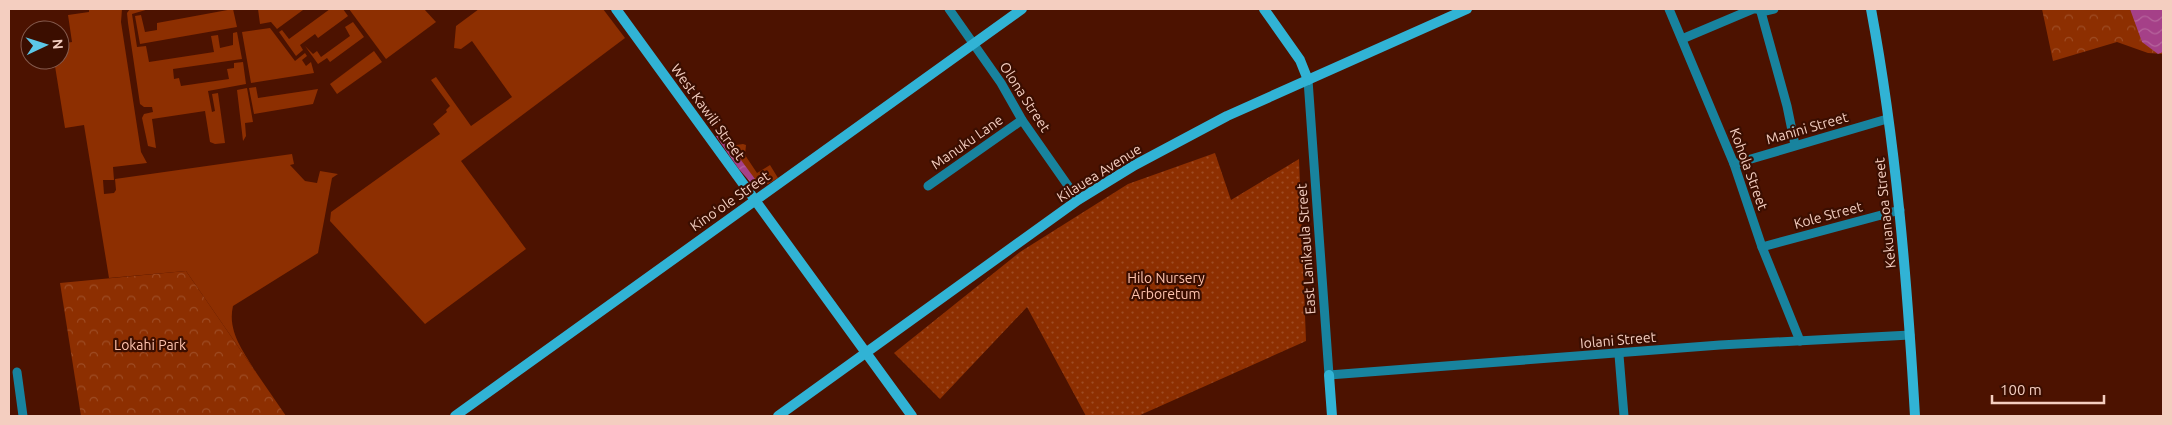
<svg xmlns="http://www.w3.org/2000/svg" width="2172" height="425" font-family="Ubuntu,sans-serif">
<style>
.grass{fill:#8d2f01}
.park{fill:url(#park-crowns)}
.garden{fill:url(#garden-dots)}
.water{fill:url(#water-waves)}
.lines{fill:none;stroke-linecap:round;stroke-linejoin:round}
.street{stroke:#18839e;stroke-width:9}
.secondary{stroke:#31b3d5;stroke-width:10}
.labels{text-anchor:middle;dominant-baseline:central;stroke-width:4.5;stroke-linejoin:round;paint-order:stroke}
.street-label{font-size:14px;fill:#f4cec0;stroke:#3b0e00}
.park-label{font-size:14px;fill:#fec3ae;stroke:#3b0e00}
</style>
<defs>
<pattern id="park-crowns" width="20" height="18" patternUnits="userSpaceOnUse" patternTransform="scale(1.25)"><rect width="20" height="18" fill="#8d2f01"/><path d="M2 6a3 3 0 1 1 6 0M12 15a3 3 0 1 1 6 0" fill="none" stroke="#9e4c24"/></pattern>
<pattern id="garden-dots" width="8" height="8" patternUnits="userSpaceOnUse" patternTransform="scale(1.25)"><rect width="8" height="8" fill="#8d2f01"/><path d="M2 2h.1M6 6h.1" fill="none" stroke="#9e4c24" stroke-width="1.8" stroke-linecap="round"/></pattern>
<pattern id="water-waves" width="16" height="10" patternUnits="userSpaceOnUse" patternTransform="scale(1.25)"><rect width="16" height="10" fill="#a54088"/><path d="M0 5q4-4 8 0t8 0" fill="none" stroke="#b6639c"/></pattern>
</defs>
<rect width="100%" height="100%" fill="#4c1200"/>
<!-- grass -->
<g class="grass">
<path d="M 89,9 L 122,9 L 121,22 L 141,152 L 147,163 L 113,167 L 114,180 L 103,180 L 104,194 L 114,193 L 116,190 L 115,179 L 292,154 L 294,164 L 290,165 L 305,181 L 317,183 L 320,171 L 338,174 L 332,178 L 318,253 L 233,306 C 227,332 244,352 257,374 L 186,271 L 109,278 L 84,125 L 65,128 L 54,60 L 60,60 L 60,44 L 72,42 L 68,15 L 89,12 Z"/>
<path d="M 130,9 L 149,9 L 132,14 L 137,47 L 146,46 L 149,62 L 214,52 L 211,36 L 218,35 L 220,48 L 233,45 L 233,33 L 237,32 L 242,59 L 173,69 L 174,79 L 179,78 L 181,86 L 229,79 L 227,69 L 234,68 L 234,63 L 243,62 L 246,84 L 208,91 L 212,112 L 215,111 L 212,94 L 218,93 L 225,143 L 215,144 L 210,142 L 205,111 L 152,119 L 156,148 L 148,146 L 142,118 L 144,114 L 153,112 L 152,107 L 144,107 L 140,104 L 128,23 L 127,13 Z"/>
<path d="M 233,9 L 237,27 L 140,44 L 135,16 L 141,15 L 145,32 L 157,30 L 157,23 Z"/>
<path d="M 258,9 L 302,9 L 303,10 L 277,29 L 271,22 L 260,24 Z"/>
<path d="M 330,9 L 343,9 L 348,16 L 318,38 L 315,34 L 300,45 L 303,50 L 296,56 L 279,32 L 282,30 L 289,39 Z"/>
<path d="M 349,9 L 424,9 L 436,22 L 386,59 Z"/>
<path d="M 479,9 L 603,9 L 625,38 L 461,161 L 526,249 L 425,324 L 330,221 L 331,212 L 440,134 L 433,124 L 447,112 L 446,110 L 450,106 L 431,80 L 436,77 L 471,126 L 512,97 L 472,41 L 461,49 L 454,48 L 456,26 Z"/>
<path d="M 353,22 L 364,37 L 330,62 L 327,58 L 318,64 L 305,46 L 313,54 L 317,51 L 321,57 L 350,36 L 345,27 Z"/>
<path d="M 270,28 L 295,61 L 305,53 L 307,56 L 302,60 L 306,66 L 311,62 L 314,73 L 251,83 L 242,32 Z"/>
<path d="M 374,51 L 382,62 L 337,94 L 330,84 Z"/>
<path d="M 256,87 L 258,98 L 318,89 L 313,104 L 254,114 L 249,88 Z"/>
<path d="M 247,88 L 253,122 L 245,123 L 246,136 L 243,141 L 237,90 Z"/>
<path d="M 743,144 L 746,145 L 745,155 L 757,173 L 770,165 L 778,178 L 768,184 L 752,183 L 755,180 L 730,146 Z"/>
</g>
<!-- park -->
<g class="park">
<path d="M 2042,9 L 2163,9 L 2163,54 L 2148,53 L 2117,42 L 2053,61 Z"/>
<path d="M 186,271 L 286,416 L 81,416 L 60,283 Z"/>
</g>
<!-- garden -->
<path class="garden" d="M 1215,153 L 1231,200 L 1299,159 L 1306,341 L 1138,416 L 1086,416 L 1027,307 L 940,399 L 894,353 L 1020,252 L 1128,184 Z"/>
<!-- water -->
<g class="water">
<path d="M 2130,9 L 2163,9 L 2163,52 L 2158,54 L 2142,42 Z"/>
<path d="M 721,133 L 755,179 L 751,183 L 738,168 L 716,136 Z"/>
</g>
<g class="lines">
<!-- street -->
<g class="street">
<path d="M 949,9 L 1001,83 L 1022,120 L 1078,200"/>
<path d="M 1669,9 L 1734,164 L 1762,247 L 1800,341"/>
<path d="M 1761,12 L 1787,106 L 1795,145"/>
<path d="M 1682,39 L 1753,9 L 1759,9 L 1761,12 L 1774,9"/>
<path d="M 1308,80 L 1329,375 L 1720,345 L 1910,335"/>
<path d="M 1734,164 L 1887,119"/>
<path d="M 928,186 L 1022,120"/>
<path d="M 1762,247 L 1900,210"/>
<path d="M 1619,355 L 1624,416"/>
<path d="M 17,372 L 23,416"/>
</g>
<!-- secondary -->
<g class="secondary">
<path d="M 616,9 L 912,416"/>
<path d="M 1264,9 L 1300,60 L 1308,80"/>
<path d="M 1871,9 C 1896,143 1907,280 1915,416"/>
<path d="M 1329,375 L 1332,416"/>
<path d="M 455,416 L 1022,9"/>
<path d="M 778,416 L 1078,200 L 1135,165 L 1227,116 L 1467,9"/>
</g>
</g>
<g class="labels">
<!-- street labels -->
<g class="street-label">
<text transform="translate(1025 97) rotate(57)">Olona Street</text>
<text transform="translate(708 112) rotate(54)">West Kawili Street</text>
<text transform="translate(1807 128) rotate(-16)">Manini Street</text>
<text transform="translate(967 142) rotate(-35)">Manuku Lane</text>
<text transform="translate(1749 169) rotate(70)">Kohola Street</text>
<text transform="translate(1099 173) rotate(-32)">Kilauea Avenue</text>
<text transform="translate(730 201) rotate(-35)">Kinoʻole Street</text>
<text transform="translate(1885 213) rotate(-96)">Kekuanaoa Street</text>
<text transform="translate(1828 215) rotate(-15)">Kole Street</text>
<text transform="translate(1306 249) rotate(-94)">East Lanikaula Street</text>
<text transform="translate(1618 340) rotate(-5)">Iolani Street</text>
</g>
<!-- park labels -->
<g class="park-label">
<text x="1166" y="278">Hilo Nursery<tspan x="1166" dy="16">Arboretum</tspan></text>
<text x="150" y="345">Lokahi Park</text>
</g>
</g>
<!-- border -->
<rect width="2172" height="425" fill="none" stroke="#f4cec0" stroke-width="20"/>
<!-- north arrow -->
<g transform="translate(45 45) rotate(86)"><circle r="24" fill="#3b0e00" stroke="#855b4d"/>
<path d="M0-4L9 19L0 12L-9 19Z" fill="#5cc7e7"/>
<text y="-8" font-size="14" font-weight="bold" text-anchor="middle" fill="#f4cec0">N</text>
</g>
<!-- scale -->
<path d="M1992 395v8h112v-8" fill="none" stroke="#f4cec0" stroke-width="2.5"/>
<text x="2000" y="395" font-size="15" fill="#f4cec0" stroke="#3b0e00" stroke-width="4" paint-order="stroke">100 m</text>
</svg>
